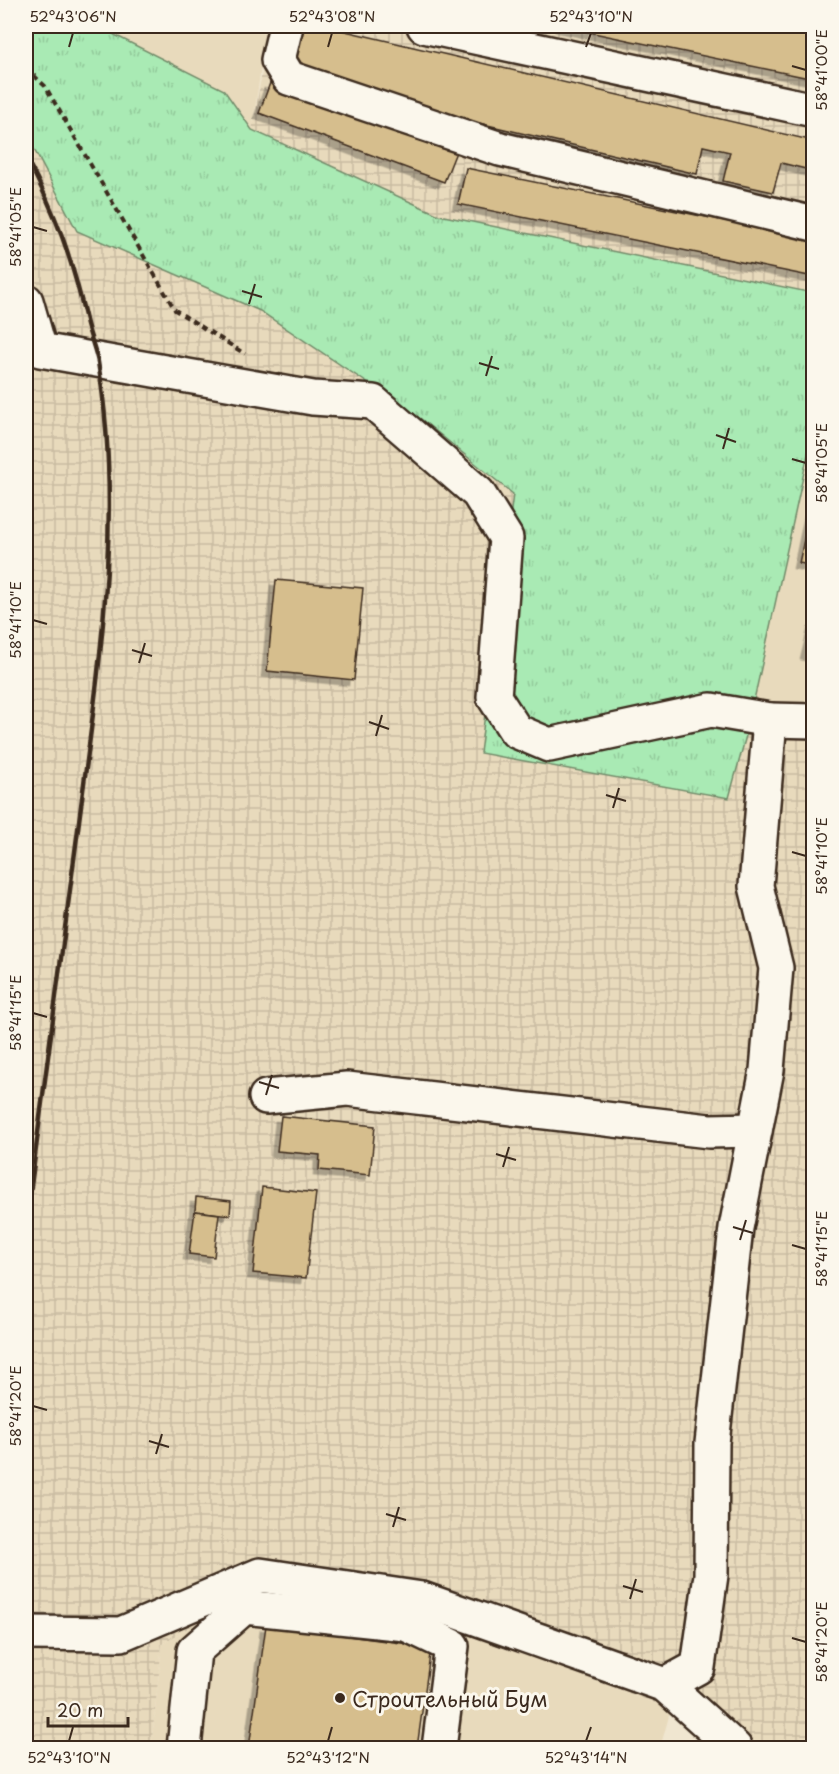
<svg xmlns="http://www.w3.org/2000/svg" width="839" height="1774" font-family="'Playpen Sans',sans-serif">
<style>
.built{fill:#e8dabc}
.industrial{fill:url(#industrial-grid)}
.grass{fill:url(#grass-tufts);stroke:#728a69;stroke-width:1.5}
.building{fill:#d6be8d;stroke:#3b2a1e;stroke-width:1.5;filter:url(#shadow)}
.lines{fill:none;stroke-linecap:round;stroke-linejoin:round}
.minor-casing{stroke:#3b2a1e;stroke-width:38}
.path{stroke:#3b2a1e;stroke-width:4;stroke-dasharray:6 4.5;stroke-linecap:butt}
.minor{stroke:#fbf7ec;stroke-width:33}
.rail{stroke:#3b2a1e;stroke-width:4.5}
.ticks{fill:none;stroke:#3b2a1e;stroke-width:2}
.poi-dot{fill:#3b2a1e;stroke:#fbf7ec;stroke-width:2}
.labels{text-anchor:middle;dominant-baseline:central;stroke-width:6;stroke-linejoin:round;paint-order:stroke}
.poi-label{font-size:21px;fill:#3b2a1e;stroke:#fbf7ec;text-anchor:start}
.neatline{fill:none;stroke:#3b2a1e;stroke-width:2}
.ticks-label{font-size:15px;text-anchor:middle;fill:#3b2a1e}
</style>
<defs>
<pattern id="industrial-grid" width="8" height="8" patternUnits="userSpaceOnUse" patternTransform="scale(1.5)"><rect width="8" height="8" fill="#e8dabc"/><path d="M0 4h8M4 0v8" fill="none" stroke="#c8bba1"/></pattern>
<pattern id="grass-tufts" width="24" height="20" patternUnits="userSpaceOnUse" patternTransform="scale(1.5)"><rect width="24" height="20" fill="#a9eab4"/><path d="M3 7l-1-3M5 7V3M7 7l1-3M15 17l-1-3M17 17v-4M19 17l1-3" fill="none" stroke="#92c99a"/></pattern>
<filter id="shadow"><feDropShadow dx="-5.5" dy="5.5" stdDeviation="0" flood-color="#0004"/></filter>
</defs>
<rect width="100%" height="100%" fill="#f0e6d0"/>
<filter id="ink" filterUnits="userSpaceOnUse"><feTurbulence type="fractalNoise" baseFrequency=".0167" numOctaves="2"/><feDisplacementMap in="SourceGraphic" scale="12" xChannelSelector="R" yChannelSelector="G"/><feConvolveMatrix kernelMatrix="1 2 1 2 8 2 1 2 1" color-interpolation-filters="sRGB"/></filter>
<g filter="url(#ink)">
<!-- built -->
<g class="built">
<path d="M 97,26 L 267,26 L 252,130 L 223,90 Z"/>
<path d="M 813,431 L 813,741 L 747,732 Z"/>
<path d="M 245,1593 L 404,1608 L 671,1709 L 660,1748 L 151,1748 L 162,1644 Z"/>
</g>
<!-- industrial -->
<g class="industrial">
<path d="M 270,26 L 813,26 L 813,293 L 439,215 L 252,130 Z"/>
<path d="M 26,134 L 77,231 L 260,311 L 421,419 L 513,494 L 481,753 L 729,798 L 747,732 L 813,741 L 813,1748 L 718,1748 L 671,1709 L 404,1608 L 245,1593 L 162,1644 L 151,1748 L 26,1748 Z"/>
</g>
<!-- grass -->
<path class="grass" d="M 26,26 L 97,26 L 224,90 L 252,130 L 439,215 L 813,293 L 813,431 L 747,732 L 729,798 L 480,753 L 513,494 L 421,419 L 260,311 L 77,231 L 26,134 Z"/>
<!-- building -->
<g class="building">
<path d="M 297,26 L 324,26 L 814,141 L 814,171 L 781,163 L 773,192 L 723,181 L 730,152 L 703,146 L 697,174 L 350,93 L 287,68 Z"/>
<path d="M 560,26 L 814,26 L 814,79 Z"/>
<path d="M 270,83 L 456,152 L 444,182 L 259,113 Z"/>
<path d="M 466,168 L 814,239 L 814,277 L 458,204 Z"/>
<path d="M 810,511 L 814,512 L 814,566 L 799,563 Z"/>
<path d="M 276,580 L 363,588 L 354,680 L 267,671 Z"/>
<path d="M 814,621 L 814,656 L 806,654 Z"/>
<path d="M 281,1116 L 375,1126 L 370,1175 L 319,1170 L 320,1155 L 277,1151 Z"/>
<path d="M 262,1187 L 316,1193 L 306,1278 L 253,1273 Z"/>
<path d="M 196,1197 L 231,1201 L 230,1215 L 195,1211 Z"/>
<path d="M 195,1211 L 219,1214 L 214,1257 L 189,1254 Z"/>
<path d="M 266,1625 L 431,1647 L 417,1748 L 249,1748 Z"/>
</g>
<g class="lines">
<!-- minor casing -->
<g class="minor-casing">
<g id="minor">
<path d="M 286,26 L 278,60 L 289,78 L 500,149 L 814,224"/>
<path d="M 424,26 L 814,110"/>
<path d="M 26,301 L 40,350 L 313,398 L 373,402 L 478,493 L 506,538 L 494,697 L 516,731 L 549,745 L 711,710 L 770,720 L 756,886 L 776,968 L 767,1070 L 736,1228 L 712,1443 L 711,1575 L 698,1667 L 665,1685"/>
<path d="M 770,720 L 814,721"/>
<path d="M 266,1097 L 347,1089 L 709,1131 L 755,1130"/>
<path d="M 26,1633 L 121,1634 L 260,1575 L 422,1599 L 665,1685 L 735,1748"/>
<path d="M 184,1748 L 194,1651 L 244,1607 L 406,1624 L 452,1646 L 439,1748"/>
</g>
</g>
<!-- path -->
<path class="path" d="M 26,68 L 45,86 L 175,310 L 245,354"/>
<!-- minor -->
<use href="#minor" class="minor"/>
<!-- rail -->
<path class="rail" d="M 26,158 C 56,212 72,259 86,320 C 89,334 95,348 98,362 C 124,518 98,674 78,829 C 61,961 43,1092 26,1224"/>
</g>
</g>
<!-- ticks -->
<path class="ticks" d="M 69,47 L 73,33M 328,47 L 332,33M 586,47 L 591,33M 792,66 L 806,70M 33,227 L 47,231M 242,291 L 262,297M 249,304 L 255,284M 479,363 L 499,369M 486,376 L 492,356M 716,435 L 736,442M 723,449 L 729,428M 792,459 L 806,463M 33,620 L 47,624M 132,650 L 152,656M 139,663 L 145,643M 369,722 L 389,729M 376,736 L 382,715M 606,795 L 626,801M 613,808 L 619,788M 792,852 L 806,856M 33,1013 L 47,1017M 259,1082 L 279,1088M 266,1095 L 272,1075M 496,1154 L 516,1160M 503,1167 L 509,1147M 733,1227 L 753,1233M 740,1240 L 746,1220M 792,1245 L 806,1249M 33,1406 L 47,1410M 149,1441 L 169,1447M 156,1454 L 162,1434M 386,1514 L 406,1520M 393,1527 L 399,1507M 623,1586 L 643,1592M 630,1599 L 636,1579M 792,1638 L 806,1642M 69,1741 L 73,1727M 328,1741 L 332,1727M 586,1741 L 591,1727"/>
<!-- markers -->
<circle class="poi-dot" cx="340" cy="1698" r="6"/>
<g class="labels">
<!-- poi labels -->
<g class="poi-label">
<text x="352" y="1698">Строительный Бум</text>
</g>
</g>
<!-- margin -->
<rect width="839" height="1774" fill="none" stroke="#fbf7ec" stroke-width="66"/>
<!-- scale -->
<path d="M48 1717v9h80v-9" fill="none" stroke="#3b2a1e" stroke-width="3"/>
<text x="57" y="1717" font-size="18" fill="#3b2a1e" stroke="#fbf7ec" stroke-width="4.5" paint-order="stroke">20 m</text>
<rect x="33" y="33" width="773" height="1708" class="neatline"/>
<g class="ticks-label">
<text x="73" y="22">52°43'06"N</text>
<text x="332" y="22">52°43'08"N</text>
<text x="591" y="22">52°43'10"N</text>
<text transform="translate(822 70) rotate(-90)" y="5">58°41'00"E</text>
<text transform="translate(16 227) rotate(-90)" y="5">58°41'05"E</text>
<text transform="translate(822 463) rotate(-90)" y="5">58°41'05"E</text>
<text transform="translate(16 620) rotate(-90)" y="5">58°41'10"E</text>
<text transform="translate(822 856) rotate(-90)" y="5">58°41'10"E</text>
<text transform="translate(16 1013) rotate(-90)" y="5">58°41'15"E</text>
<text transform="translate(822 1249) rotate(-90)" y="5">58°41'15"E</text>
<text transform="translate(16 1406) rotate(-90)" y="5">58°41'20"E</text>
<text transform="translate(822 1642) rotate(-90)" y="5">58°41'20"E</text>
<text x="69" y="1763">52°43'10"N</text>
<text x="328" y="1763">52°43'12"N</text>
<text x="586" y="1763">52°43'14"N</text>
</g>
</svg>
